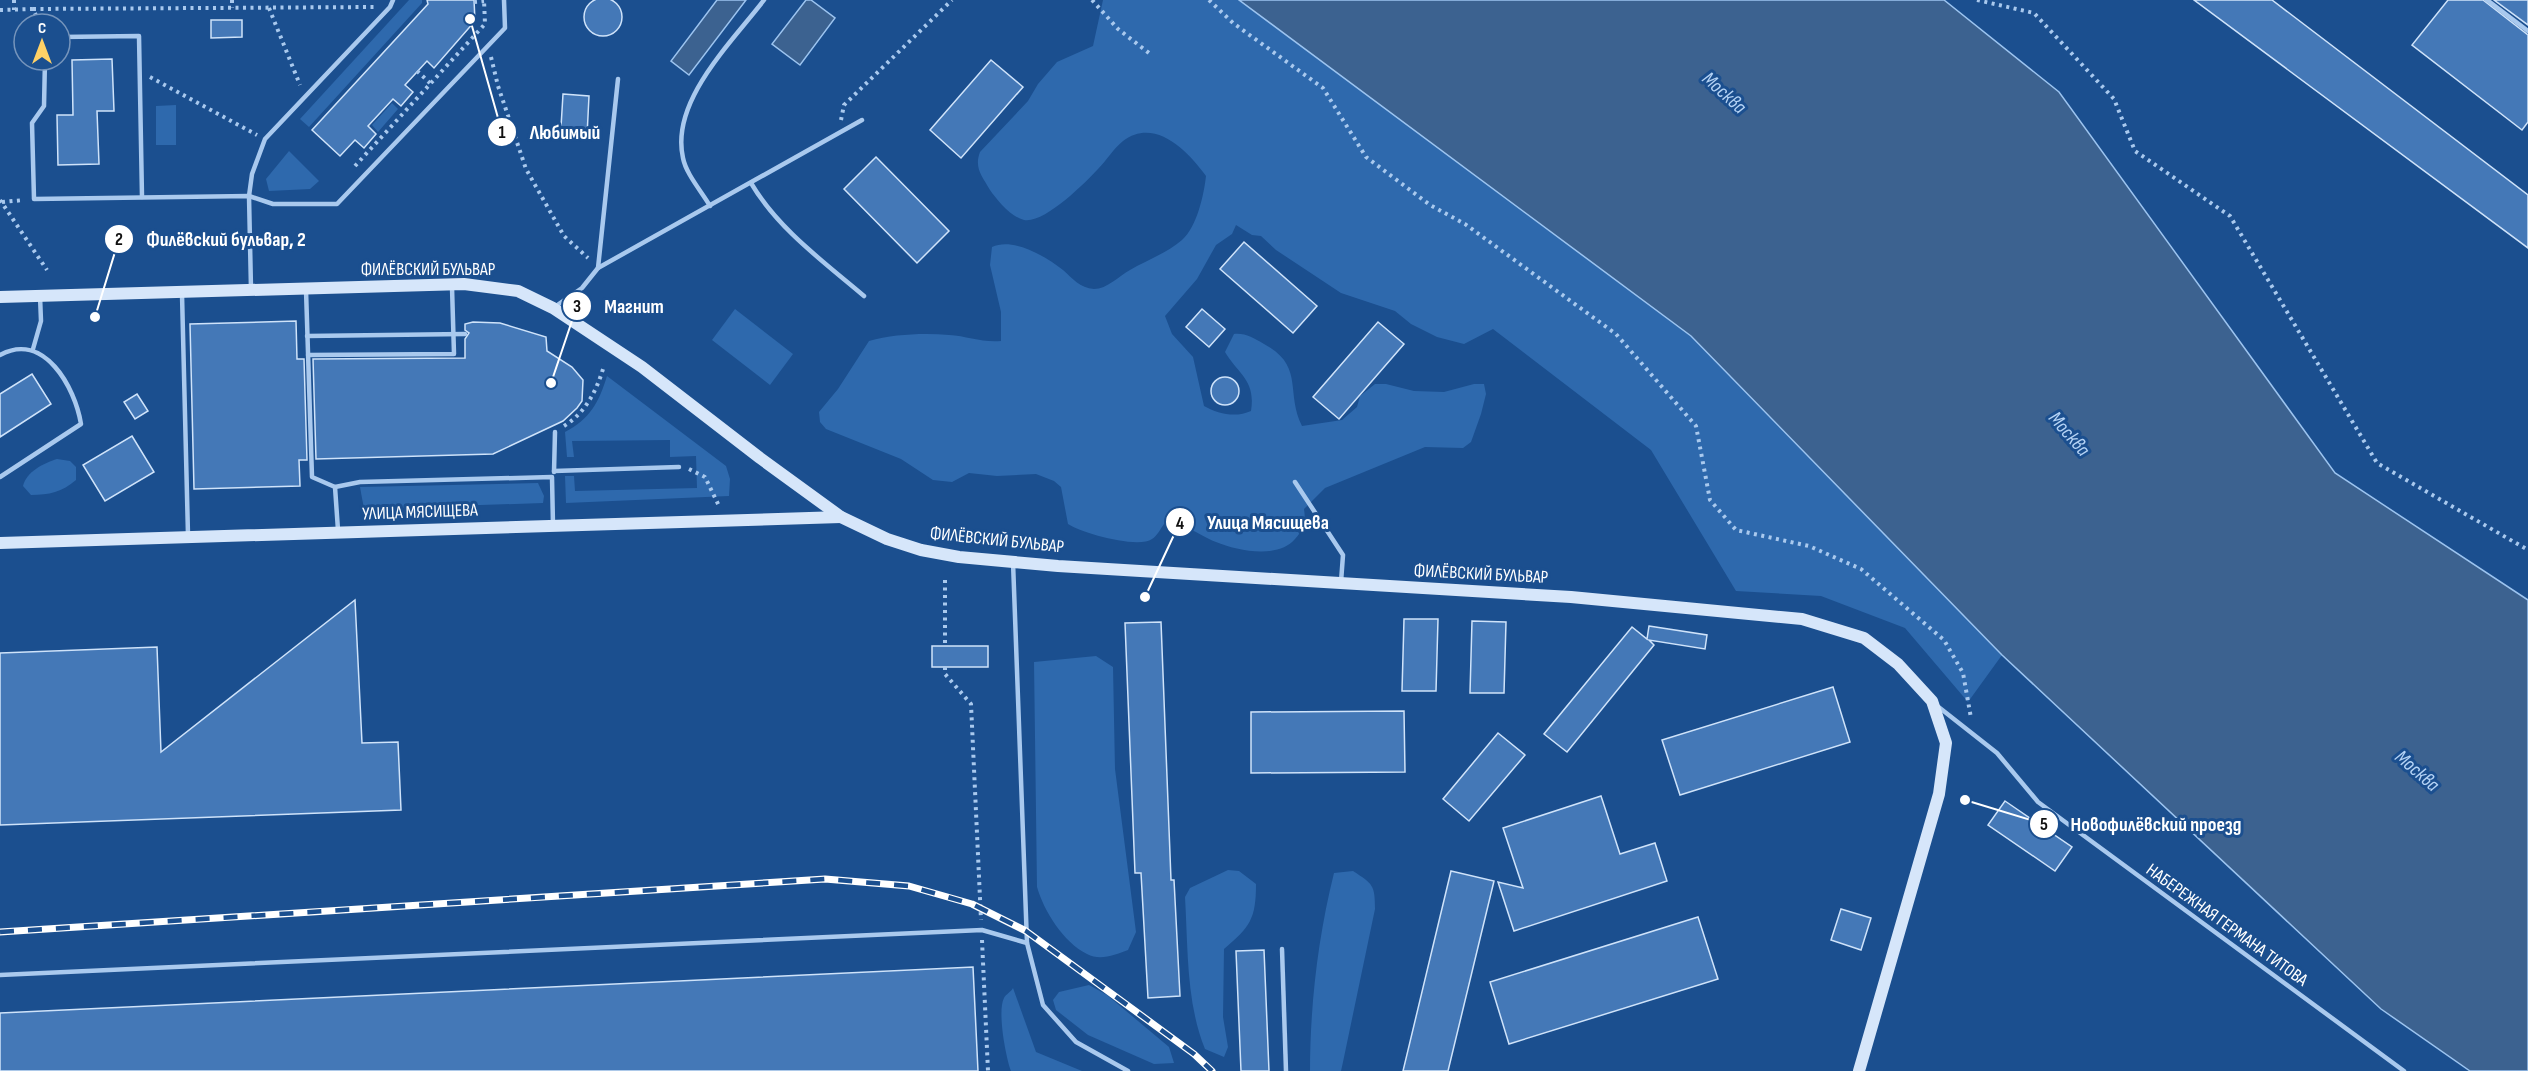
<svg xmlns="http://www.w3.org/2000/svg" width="2528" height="1071" font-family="'Sofia Sans Condensed',sans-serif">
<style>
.green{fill:#2e69ad}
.water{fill:#3c6290;stroke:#9cc4f0;stroke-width:1.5}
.building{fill:#4478b7;stroke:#cfe3fa;stroke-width:1.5}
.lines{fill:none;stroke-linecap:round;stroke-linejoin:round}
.path{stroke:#a9c9ee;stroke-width:4;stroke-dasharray:3 4.5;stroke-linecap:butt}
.lane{stroke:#a9c9ee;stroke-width:4.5}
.secondary{stroke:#d6e6fa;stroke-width:12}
.rail-casing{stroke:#fff;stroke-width:7}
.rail{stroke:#1b4f8f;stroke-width:4.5;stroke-dasharray:14;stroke-linecap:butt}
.lane-bridge{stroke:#a9c9ee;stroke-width:4.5}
.labels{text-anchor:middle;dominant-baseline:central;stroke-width:6;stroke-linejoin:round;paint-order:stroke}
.street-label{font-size:18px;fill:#fff;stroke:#1b4f8f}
.water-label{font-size:20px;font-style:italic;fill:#b5d3f5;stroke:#1b4f8f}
.leader{fill:none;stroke:#fff;stroke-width:2}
.callout-dot{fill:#fff;stroke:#1b4f8f;stroke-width:2}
.mark-label{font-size:18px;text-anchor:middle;font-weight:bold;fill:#111}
.callout-label{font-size:20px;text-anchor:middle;font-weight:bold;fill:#fff;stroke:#1b4f8f;stroke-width:6;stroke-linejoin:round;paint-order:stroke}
</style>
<rect width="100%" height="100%" fill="#1b4f8f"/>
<!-- green -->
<g class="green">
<path d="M 409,0 L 422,0 L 422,3 L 309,127 L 300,119 Z"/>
<path d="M 1103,0 L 1239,0 L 1691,336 L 2002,655 L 1968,702 L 1905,628 L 1821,596 L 1736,591 L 1651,450 L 1493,329 L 1464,344 L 1437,337 L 1411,324 L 1395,311 L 1341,293 L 1276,250 L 1261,236 L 1252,235 L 1236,225 L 1232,234 L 1216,245 L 1197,279 L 1165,316 L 1172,334 L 1193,357 L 1204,406 C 1218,414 1236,418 1251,411 C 1256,380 1238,374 1225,352 L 1234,334 C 1246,333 1253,338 1264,344 C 1305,366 1285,392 1302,426 L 1342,420 L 1357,407 L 1360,396 L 1375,384 L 1386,384 L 1414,391 L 1444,392 L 1474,384 L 1484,384 L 1486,394 L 1481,414 L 1471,442 L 1463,448 L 1425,447 L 1325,488 L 1304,509 C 1306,521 1304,529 1295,539 C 1278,559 1238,551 1216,542 C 1197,535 1186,522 1164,524 C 1161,528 1157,536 1152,539 C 1138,549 1081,533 1068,524 L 1061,487 L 1054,481 L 1036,474 L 997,476 L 969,473 L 952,482 L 933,480 L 901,459 L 826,429 L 820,422 L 819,412 L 838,389 L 869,341 C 894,334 924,333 949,335 C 967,336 983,343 1001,341 L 1001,312 L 990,265 L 992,247 C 1013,237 1045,256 1063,270 C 1072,278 1080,288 1094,289 C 1107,289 1119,276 1130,270 C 1147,260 1167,253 1182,240 C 1197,227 1204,194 1206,176 C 1188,151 1155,117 1123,141 C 1113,149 1107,160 1098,169 C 1085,183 1044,224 1024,220 C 1011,217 997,200 990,190 C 982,176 974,168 980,152 L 1028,101 L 1038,84 L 1057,62 L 1093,46 Z"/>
<path d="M 392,103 L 398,109 L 378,132 L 372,125 Z"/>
<path d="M 176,105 L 176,145 L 156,145 L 156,106 Z"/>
<path d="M 289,151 L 319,181 L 310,189 L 269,191 L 266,179 Z"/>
<path d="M 735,309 L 793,354 L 770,385 L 712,340 Z"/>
<path d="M 607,376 L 726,466 L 730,479 L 729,496 L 566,503 L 565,476 L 574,476 L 575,491 L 697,488 L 696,456 L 670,457 L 670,440 L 572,441 L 574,457 L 567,457 L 565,432 C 590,419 599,402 607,376 Z"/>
<path d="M 57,459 L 70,461 L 76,467 L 76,480 C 62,492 49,495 31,495 L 23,486 C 26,472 44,463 57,459 Z"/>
<path d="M 538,483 L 544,496 L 543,503 L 364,509 L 360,487 Z"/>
<path d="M 1096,656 L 1113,667 L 1115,769 L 1136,932 L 1128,950 C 1115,955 1100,961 1087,954 C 1063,942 1044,911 1037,887 L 1034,662 Z"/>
<path d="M 1228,870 L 1239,871 L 1256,884 C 1256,919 1250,927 1224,949 L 1223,1017 L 1228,1047 L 1224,1057 L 1205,1049 C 1186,1003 1188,946 1185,897 L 1190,888 Z"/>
<path d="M 1353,871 C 1373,884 1375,885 1375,909 L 1343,1062 L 1341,1071 L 1310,1071 C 1310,1006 1318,937 1334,873 Z"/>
<path d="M 1089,985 L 1107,995 L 1169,1047 L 1174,1063 L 1154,1064 L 1088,1035 L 1056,1010 L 1053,1000 L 1059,992 Z"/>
<path d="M 1013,988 L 1036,1052 L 1082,1071 L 1011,1071 C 1006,1058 997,1011 1004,998 C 1006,994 1011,992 1013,988 Z"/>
</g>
<!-- water -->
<g class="water">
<path d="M 717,0 L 746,0 L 689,75 L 671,61 Z"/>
<path d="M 806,0 L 811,0 L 835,18 L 800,65 L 772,44 Z"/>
<path d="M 1239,0 L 1944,0 L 2059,92 L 2335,473 L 2528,600 L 2528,1071 L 2470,1071 L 2381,1009 L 2002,655 L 1691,336 Z"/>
</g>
<!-- building -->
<g class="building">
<circle cx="603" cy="17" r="19"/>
<path d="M 427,0 L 474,0 L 475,21 L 434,68 L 427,61 L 405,85 L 413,92 L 401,106 L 393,99 L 368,126 L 376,134 L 364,148 L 355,140 L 340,156 L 312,130 L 428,4 Z"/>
<path d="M 2194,0 L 2272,0 L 2528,195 L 2528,248 Z"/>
<path d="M 2448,0 L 2483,0 L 2528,35 L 2528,122 L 2522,130 L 2412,45 Z"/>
<path d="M 2494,0 L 2528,0 L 2528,25 Z"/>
<path d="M 211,20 L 242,20 L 242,37 L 211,38 Z"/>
<path d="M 112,59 L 114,111 L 97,111 L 99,164 L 58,165 L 57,115 L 73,115 L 72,60 Z"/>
<path d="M 991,60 L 1023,87 L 961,158 L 930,130 Z"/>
<path d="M 563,94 L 589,96 L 587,136 L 569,135 L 569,127 L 561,127 Z"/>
<path d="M 876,157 L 949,231 L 917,263 L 844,189 Z"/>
<path d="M 1244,242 L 1317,306 L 1293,333 L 1220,269 Z"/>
<path d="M 1202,309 L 1225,329 L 1209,347 L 1186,327 Z"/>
<path d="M 296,321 L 297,359 L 304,359 L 307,460 L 299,460 L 300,486 L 194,489 L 190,324 Z"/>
<path d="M 473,322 L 500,323 L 546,337 L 547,351 L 572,367 L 583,380 L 582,401 L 577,408 L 563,421 L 493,454 L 316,459 L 313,359 L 465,358 L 465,339 L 469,333 L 465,330 L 465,324 Z"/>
<path d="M 1378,322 L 1404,344 L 1339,419 L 1313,397 Z"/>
<path d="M 32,374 L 51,404 L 0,437 L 0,394 Z"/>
<circle cx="1225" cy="391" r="14"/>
<path d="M 137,394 L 148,411 L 135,419 L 124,402 Z"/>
<path d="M 132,436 L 154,472 L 105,501 L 83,465 Z"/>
<path d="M 355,600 L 362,743 L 398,742 L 401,810 L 0,825 L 0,653 L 157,647 L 161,752 Z"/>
<path d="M 1404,619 L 1438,619 L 1436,691 L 1402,691 Z"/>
<path d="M 1472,621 L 1506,622 L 1504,693 L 1470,693 Z"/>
<path d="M 1161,622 L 1171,880 L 1174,880 L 1180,996 L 1148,998 L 1141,873 L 1135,873 L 1125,623 Z"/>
<path d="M 1649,626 L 1707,635 L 1705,649 L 1649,640 L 1654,645 L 1567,752 L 1544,734 L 1632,627 L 1647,639 Z"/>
<rect x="932" y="646" width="56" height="21"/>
<path d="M 1833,687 L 1850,742 L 1680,795 L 1662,740 Z"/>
<path d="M 1404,711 L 1405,772 L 1251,773 L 1251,712 Z"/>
<path d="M 1498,733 L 1525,755 L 1469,821 L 1443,799 Z"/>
<path d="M 1601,796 L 1620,854 L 1655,843 L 1667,881 L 1514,931 L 1498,882 L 1523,888 L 1503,828 Z"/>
<path d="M 2005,801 L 2072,847 L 2055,871 L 1988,825 Z"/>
<path d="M 1451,871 L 1494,881 L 1448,1071 L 1403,1071 Z"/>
<path d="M 1841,909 L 1871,918 L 1861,950 L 1831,940 Z"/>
<path d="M 1698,917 L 1718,979 L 1509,1044 L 1490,982 Z"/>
<path d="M 1264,950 L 1269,1071 L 1241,1071 L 1236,951 Z"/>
<path d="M 973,967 L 978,1071 L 0,1071 L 0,1013 Z"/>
</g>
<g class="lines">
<!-- path -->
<g class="path">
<path d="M 14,0 L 14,10"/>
<path d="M 232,0 L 232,8"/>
<path d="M 1092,0 L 1118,29 L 1149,53"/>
<path d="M 1209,0 L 1233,23 L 1323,88 L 1366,157 L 1430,205 L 1465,224 L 1616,334 L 1696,426 L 1710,500 L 1736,530 L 1809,546 L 1861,569 L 1944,640 L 1963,673 L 1971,718"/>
<path d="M 1977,0 L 2034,13 L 2114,99 L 2135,151 L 2230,216 L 2377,463 L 2528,550"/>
<path d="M 474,2 L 484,1"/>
<path d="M 269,8 L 300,85"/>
<path d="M 33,9 L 374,7"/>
<path d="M 0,10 L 33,9 L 40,24"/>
<path d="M 491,57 L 498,86 L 526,169 L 564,236 L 588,258"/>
<path d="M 417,71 L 430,83"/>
<path d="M 150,77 L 257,135"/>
<path d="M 841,120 L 844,105 L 952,0"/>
<path d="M 355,166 L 485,24 L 484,0"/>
<path d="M 0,200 L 47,270"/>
<path d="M 2,202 L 24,200"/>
<path d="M 564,426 C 585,413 596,392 603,369"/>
<path d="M 689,469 L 705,477 L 719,506"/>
<path d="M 945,580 L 945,646"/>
<path d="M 945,667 L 945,674 L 971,704 L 981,920"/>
<path d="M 982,940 L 988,1071"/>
</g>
<!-- lane -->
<g class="lane">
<path d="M 2487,0 L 2528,31"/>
<path d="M 60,37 L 139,36 L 142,197"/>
<path d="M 45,60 L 44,106 L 32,123 L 34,199 L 249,196 L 273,204 L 337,204 L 505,28 L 504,0"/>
<path d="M 751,183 C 778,229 824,262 864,296"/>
<path d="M 710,206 C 702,192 686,174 683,158 C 670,101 732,42 764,0"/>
<path d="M 598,268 L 618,79"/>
<path d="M 251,289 L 249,196 L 252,174 L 265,139 L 390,7 L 393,0"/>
<path d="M 306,290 L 312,477 L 335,487 L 338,530"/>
<path d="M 182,294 L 188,535"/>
<path d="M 553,308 L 582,288 L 598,268 L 862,120"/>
<path d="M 33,349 L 41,321 L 40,296"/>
<path d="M 0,355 C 44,331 75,387 81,424 L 0,477"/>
<path d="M 308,355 L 454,354 L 452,287"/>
<path d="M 554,471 L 679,467"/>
<path d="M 554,472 L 555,432"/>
<path d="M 1295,482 L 1343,555 L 1341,582"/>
<path d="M 335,487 L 360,482 L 552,477 L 553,525"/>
<path d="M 1013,562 L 1027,943 L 1043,1005 L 1076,1042 L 1128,1071"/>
<path d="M 1936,705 L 1997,753 L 2038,802 L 2404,1071"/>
<path d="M 1282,949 L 1286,1071"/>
<path d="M 0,975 L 982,930 L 1027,943"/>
</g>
<!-- secondary -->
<g class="secondary">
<path d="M 0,297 L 464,284 L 518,291 L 553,308 L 642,367 L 760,458 L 841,517 L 887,539 L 921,550 L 959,557 L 1058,566 L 1571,597 L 1802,619 L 1864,638 L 1898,664 L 1932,701 L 1946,743 L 1939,794 L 1859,1071"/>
<path d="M 0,543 L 841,517"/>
</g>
<!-- rail casing -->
<g class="rail-casing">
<path id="rail" d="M 0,932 L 825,879 L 909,886 L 972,904 L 1026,931 L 1194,1054 L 1212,1071"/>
</g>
<!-- rail -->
<use href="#rail" class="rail"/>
<!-- lane-bridge -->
<path class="lane-bridge" d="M 307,336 L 465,334"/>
</g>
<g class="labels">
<!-- street labels -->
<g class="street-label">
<text x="428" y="269">ФИЛЁВСКИЙ БУЛЬВАР</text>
<text transform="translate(420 512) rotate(-2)">УЛИЦА МЯСИЩЕВА</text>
<text transform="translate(997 540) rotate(6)">ФИЛЁВСКИЙ БУЛЬВАР</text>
<text transform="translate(1481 574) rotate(3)">ФИЛЁВСКИЙ БУЛЬВАР</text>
<text transform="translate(2227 925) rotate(36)">НАБЕРЕЖНАЯ ГЕРМАНА ТИТОВА</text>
</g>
<!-- water labels -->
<g class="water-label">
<text transform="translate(1724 93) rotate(42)">Москва</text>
<text transform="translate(2069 434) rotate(49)">Москва</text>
<text transform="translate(2417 771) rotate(41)">Москва</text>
</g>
</g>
<!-- callouts -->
<path class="leader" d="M470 19L502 132M95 317L119 239M551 383L577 306M1145 597L1180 522M1965 800L2044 824"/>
<g class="callout-dot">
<circle cx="470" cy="19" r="6"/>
<circle cx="95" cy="317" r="6"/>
<circle cx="551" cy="383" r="6"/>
<circle cx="1145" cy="597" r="6"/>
<circle cx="1965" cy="800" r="6"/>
<circle cx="502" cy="132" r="15"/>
<circle cx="119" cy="239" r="15"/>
<circle cx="577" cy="306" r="15"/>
<circle cx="1180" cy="522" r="15"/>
<circle cx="2044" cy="824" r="15"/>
</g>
<g class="mark-label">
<text x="502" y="138">1</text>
<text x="119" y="245">2</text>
<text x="577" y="312">3</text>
<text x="1180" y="529">4</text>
<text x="2044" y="830">5</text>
</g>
<g class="callout-label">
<text x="565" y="139">Любимый</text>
<text x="226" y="246">Филёвский бульвар, 2</text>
<text x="634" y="313">Магнит</text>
<text x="1268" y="529">Улица Мясищева</text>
<text x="2156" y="831">Новофилёвский проезд</text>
</g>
<!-- north arrow -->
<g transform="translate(42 42)"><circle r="28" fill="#1b4f8f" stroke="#7695bc" stroke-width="1.5"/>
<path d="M0-4.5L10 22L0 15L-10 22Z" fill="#ffd166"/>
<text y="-9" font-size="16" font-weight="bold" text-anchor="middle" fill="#ffffff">С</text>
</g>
</svg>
